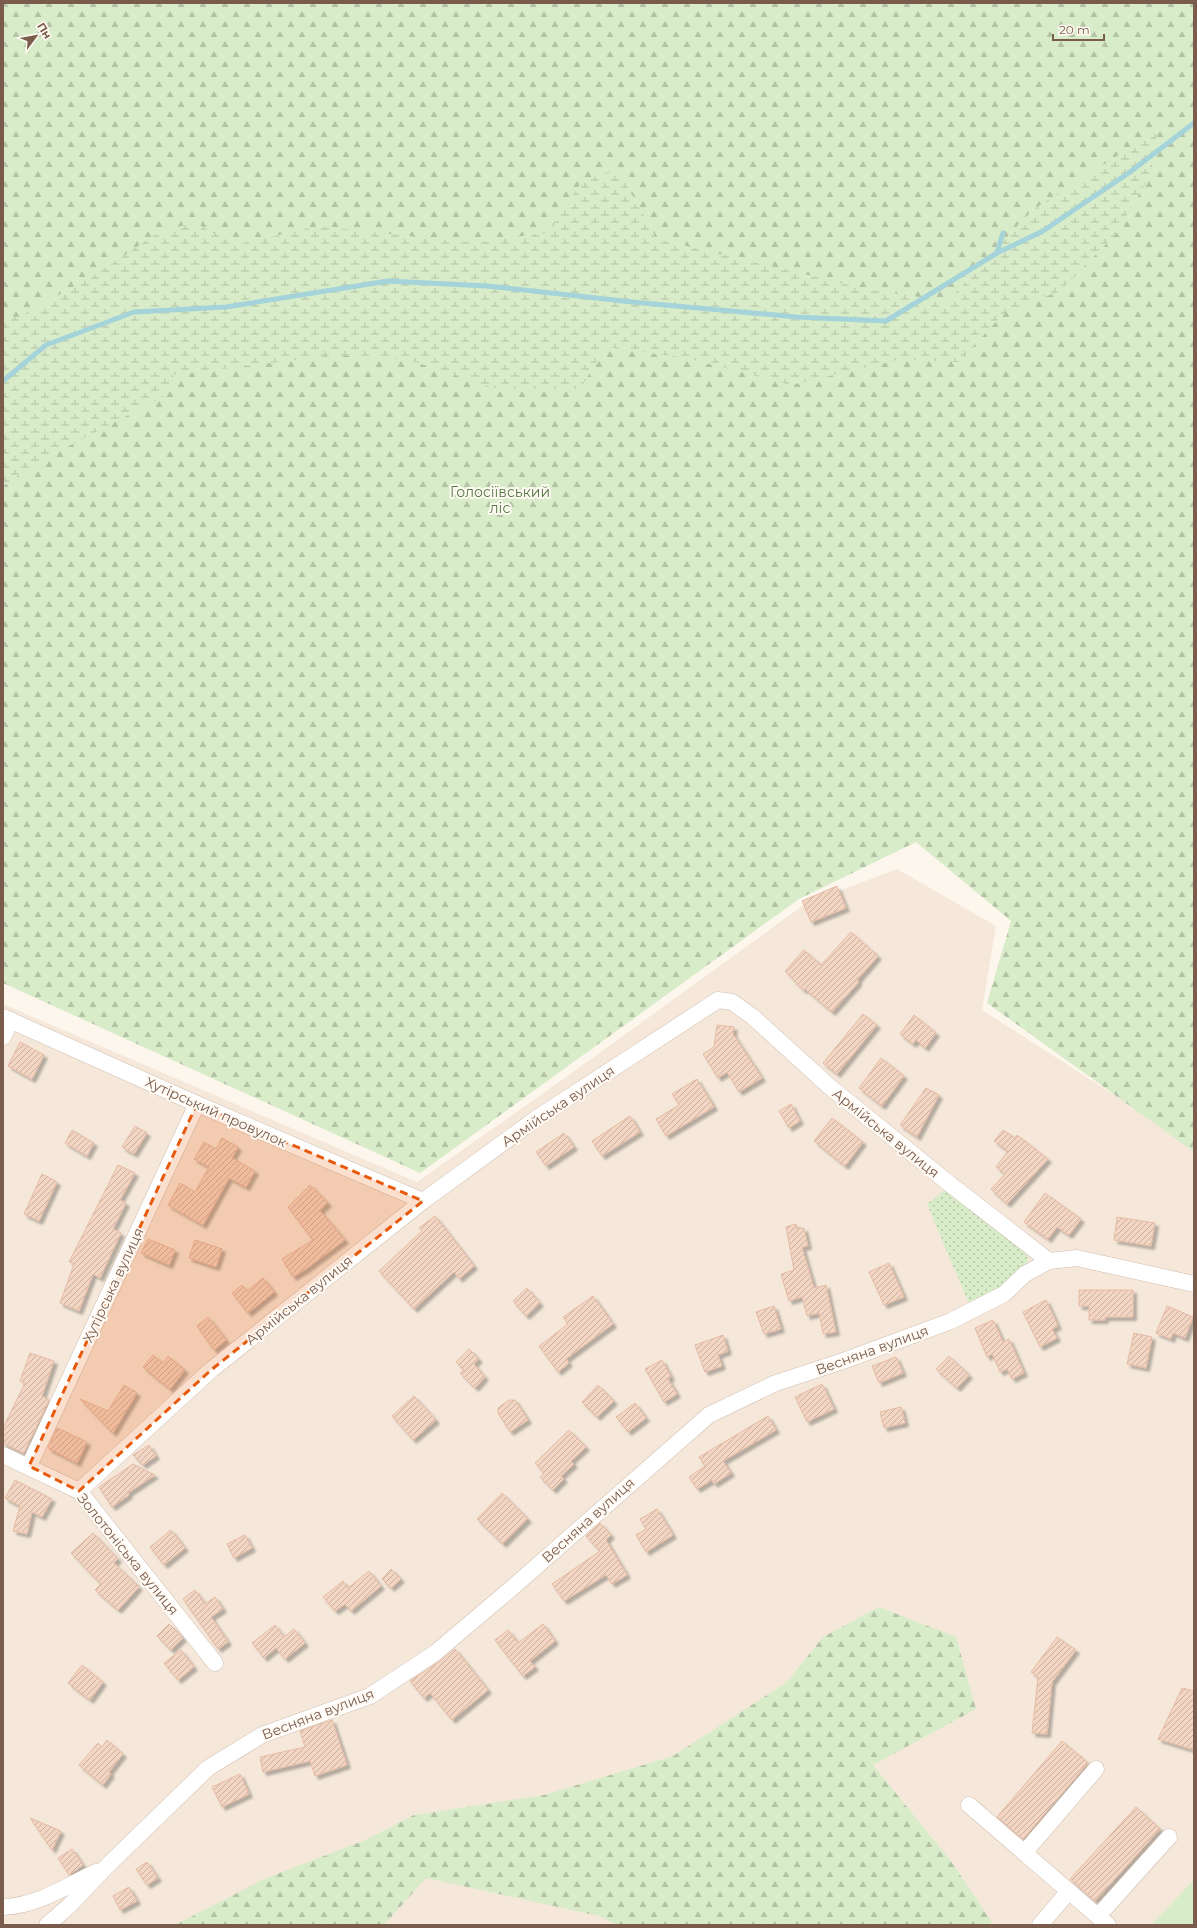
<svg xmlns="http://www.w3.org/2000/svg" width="1197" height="1928" font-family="Montserrat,sans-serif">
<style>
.residential{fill:#f5e8da}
.grass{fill:#d8ecc9}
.forest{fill:url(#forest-firs)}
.wetland{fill:url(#wetland-marsh)}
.park{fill:url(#park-dots)}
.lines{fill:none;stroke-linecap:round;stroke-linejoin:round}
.stream{stroke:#a5d3da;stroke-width:5}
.building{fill:url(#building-hatch);stroke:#e6bba3;filter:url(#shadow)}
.street-casing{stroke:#d1beb0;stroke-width:17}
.street{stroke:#fff;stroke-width:16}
.marked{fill:#e8590c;fill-opacity:0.2;stroke:#e8590c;stroke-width:3;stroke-dasharray:8 5;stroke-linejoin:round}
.labels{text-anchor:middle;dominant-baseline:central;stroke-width:4;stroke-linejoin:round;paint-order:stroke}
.park-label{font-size:14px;fill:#537a41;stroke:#fffaf3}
.street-label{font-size:14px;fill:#7a5c4d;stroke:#fffaf3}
</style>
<defs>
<pattern id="forest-firs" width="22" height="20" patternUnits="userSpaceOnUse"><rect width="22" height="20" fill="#d8ecc9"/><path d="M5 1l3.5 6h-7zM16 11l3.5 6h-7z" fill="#b4c2a5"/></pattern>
<pattern id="wetland-marsh" width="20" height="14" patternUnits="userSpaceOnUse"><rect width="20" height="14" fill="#d8ecc9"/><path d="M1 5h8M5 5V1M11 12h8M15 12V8" fill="none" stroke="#b4c2a5"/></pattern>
<pattern id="park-dots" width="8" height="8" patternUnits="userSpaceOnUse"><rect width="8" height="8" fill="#d8ecc9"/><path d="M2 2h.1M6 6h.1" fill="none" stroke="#b4c2a5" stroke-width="1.8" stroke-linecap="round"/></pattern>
<pattern id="building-hatch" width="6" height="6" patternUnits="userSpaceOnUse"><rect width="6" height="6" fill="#f3d5c3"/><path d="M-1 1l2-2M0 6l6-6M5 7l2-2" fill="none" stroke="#cab0a1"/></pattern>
<filter id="shadow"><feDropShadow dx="3.5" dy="3.5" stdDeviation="1" flood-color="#0004"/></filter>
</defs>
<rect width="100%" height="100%" fill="#fdf6ec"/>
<!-- residential -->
<path class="residential" d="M 897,869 L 996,926 L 982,1010 L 1194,1146 L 1194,1925 L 3,1925 L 3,1004 L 417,1182 L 569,1075 L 805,904 Z"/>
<!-- grass -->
<path class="grass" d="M 1194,1880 L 1194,1925 L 1151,1925 Z"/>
<!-- forest -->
<g class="forest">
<path d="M 3,3 L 1194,3 L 1194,1152 L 987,1003 L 1011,921 L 916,842 L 799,899 L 420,1173 L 3,983 Z"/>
<path d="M 879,1607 L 956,1637 L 976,1709 L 873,1765 L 950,1860 L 992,1922 L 988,1925 L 617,1925 L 599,1916 L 426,1878 L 384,1925 L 175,1925 L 264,1879 L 363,1841 L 414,1815 L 544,1795 L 673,1756 L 787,1682 L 823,1637 Z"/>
</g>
<!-- wetland -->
<path class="wetland" d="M 1158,130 L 1148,179 L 1116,234 L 1060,291 L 1004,313 L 959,362 L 898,360 L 791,385 L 686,358 L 606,347 L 580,389 L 492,388 L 409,360 L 334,355 L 173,375 L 163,397 L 40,461 L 3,486 L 3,316 L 19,317 L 96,274 L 156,234 L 194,222 L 235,245 L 318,226 L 474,243 L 549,232 L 582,181 L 618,169 L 657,239 L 871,290 L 948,301 L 1031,211 Z"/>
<!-- park -->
<path class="park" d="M 951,1185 L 1030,1246 L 1025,1274 L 972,1311 L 927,1204 Z"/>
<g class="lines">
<!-- stream -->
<g class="stream">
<path d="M 997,253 L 1003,233"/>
<path d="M 3,381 L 46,345 L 134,312 L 226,307 L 388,281 L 487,286 L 632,302 L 797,317 L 886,321 L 997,253 L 1043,231 L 1130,172 L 1194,123"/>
</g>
</g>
<!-- building -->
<g class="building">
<path d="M 837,886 L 846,908 L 811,922 L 802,901 Z"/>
<path d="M 851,932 L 878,956 L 858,979 L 858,983 L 832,1012 L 805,989 L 803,990 L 785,971 L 804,950 L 821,965 Z"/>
<path d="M 863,1014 L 877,1025 L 837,1074 L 823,1063 Z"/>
<path d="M 914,1015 L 936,1033 L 925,1048 L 916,1040 L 913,1044 L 900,1034 Z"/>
<path d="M 717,1025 L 734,1027 L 733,1034 L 762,1078 L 739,1092 L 727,1072 L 718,1078 L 703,1054 L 714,1047 Z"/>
<path d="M 20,1042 L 44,1055 L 32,1079 L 8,1066 Z"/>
<path d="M 881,1058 L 904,1076 L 882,1106 L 859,1088 Z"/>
<path d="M 697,1079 L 714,1107 L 666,1136 L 656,1119 L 679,1105 L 672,1094 Z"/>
<path d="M 926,1088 L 939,1095 L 917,1137 L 900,1125 Z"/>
<path d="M 791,1104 L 800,1121 L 789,1128 L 779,1111 Z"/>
<path d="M 630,1116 L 640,1132 L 602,1156 L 592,1141 Z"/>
<path d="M 832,1118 L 863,1142 L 845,1166 L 814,1141 Z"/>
<path d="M 135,1126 L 147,1133 L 134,1154 L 122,1147 Z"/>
<path d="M 72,1130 L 94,1143 L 87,1156 L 65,1143 Z"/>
<path d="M 1003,1130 L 1015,1138 L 1017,1135 L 1048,1159 L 1007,1204 L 991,1189 L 1005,1174 L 996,1167 L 1008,1151 L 994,1141 Z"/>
<path d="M 564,1133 L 574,1147 L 546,1166 L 536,1152 Z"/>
<path d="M 222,1138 L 238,1147 L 232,1158 L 255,1171 L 246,1187 L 229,1178 L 203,1225 L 168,1205 L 180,1183 L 195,1192 L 209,1167 L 194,1159 L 204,1142 L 216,1149 Z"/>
<path d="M 118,1165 L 135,1173 L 120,1200 L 126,1203 L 113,1229 L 121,1233 L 100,1278 L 93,1274 L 79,1311 L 60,1303 L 74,1264 L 69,1262 Z"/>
<path d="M 42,1174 L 57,1182 L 39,1221 L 24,1214 Z"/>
<path d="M 310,1185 L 328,1203 L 320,1211 L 345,1240 L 306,1269 L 293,1277 L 282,1259 L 313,1240 L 288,1207 Z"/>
<path d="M 1045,1193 L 1081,1219 L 1069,1235 L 1057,1227 L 1048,1239 L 1024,1222 Z"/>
<path d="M 435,1216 L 474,1266 L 459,1279 L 454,1272 L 414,1309 L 379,1271 L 422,1231 L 419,1228 Z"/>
<path d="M 1117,1217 L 1155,1223 L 1151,1246 L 1114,1240 Z"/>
<path d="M 796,1224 L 797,1229 L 804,1228 L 808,1246 L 802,1247 L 814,1288 L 826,1285 L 836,1332 L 823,1334 L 819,1313 L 807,1316 L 802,1297 L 789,1301 L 781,1274 L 794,1270 L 786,1227 Z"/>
<path d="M 148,1239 L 175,1250 L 169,1265 L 141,1253 Z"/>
<path d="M 195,1240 L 222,1249 L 216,1267 L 189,1258 Z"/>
<path d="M 889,1263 L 904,1297 L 884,1305 L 869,1272 Z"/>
<path d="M 263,1278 L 274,1292 L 248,1313 L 232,1293 L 242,1285 L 247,1291 Z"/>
<path d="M 527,1288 L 540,1303 L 526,1316 L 513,1301 Z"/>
<path d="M 1079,1290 L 1133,1290 L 1133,1317 L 1105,1317 L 1105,1320 L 1089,1320 L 1089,1306 L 1079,1306 Z"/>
<path d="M 593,1296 L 613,1324 L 566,1359 L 569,1363 L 558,1372 L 539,1346 L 568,1324 L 563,1317 Z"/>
<path d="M 1046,1300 L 1058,1326 L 1052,1329 L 1057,1338 L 1040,1347 L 1023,1312 Z"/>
<path d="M 774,1306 L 781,1329 L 764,1334 L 756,1312 Z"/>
<path d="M 1167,1306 L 1193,1317 L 1185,1338 L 1173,1333 L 1171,1339 L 1156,1333 Z"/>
<path d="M 208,1317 L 226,1340 L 214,1350 L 197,1326 Z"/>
<path d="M 993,1320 L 1003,1342 L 1009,1339 L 1024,1373 L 1012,1379 L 1007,1369 L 1000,1372 L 992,1354 L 987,1357 L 975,1328 Z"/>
<path d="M 1134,1333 L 1152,1337 L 1146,1368 L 1127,1364 Z"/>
<path d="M 723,1335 L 728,1351 L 718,1355 L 722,1366 L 705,1372 L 695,1345 Z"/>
<path d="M 469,1349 L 479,1359 L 474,1364 L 485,1377 L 475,1388 L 460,1373 L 464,1370 L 456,1362 Z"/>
<path d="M 30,1353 L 54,1361 L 42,1396 L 49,1400 L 24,1453 L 3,1443 L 3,1428 L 25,1383 L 20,1381 Z"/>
<path d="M 153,1355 L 163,1363 L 168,1356 L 185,1370 L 170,1389 L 143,1367 Z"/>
<path d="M 949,1356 L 969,1375 L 957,1388 L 936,1369 Z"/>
<path d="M 896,1357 L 903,1373 L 879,1383 L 872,1366 Z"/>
<path d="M 662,1360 L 671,1377 L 668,1379 L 677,1394 L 664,1402 L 645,1369 Z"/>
<path d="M 822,1384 L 834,1409 L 807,1422 L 795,1397 Z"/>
<path d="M 124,1385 L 137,1393 L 113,1433 L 80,1399 L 108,1411 Z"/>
<path d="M 598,1385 L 614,1401 L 597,1417 L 582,1402 Z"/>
<path d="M 414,1396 L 436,1420 L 413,1440 L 392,1416 Z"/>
<path d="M 509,1400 L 515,1400 L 528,1420 L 510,1432 L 498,1413 L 498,1408 Z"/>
<path d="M 635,1403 L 646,1418 L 628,1432 L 616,1417 Z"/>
<path d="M 901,1407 L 905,1423 L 884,1428 L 880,1412 Z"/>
<path d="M 768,1416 L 776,1430 L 723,1461 L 731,1473 L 714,1484 L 712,1480 L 697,1489 L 689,1477 L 705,1466 L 699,1457 Z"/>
<path d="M 57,1428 L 87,1442 L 77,1463 L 48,1448 Z"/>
<path d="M 569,1430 L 586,1447 L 571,1461 L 574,1464 L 561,1476 L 564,1479 L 553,1490 L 540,1477 L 544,1473 L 535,1463 Z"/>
<path d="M 149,1445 L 156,1456 L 143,1465 L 133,1455 Z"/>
<path d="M 133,1464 L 155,1475 L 128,1493 L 129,1495 L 112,1507 L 99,1487 Z"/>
<path d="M 15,1480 L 52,1499 L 42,1517 L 32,1512 L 27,1534 L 13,1531 L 20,1506 L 5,1498 Z"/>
<path d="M 502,1493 L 528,1519 L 503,1544 L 477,1519 Z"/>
<path d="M 657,1509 L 673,1535 L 646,1552 L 636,1535 L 646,1529 L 640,1519 Z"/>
<path d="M 600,1523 L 611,1535 L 606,1540 L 627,1575 L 612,1584 L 606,1575 L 564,1601 L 552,1584 L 600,1551 L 586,1536 Z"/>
<path d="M 171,1530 L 185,1548 L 164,1565 L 150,1547 Z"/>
<path d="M 93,1533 L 118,1559 L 114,1563 L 139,1587 L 118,1610 L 95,1590 L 101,1584 L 71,1553 Z"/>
<path d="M 245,1535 L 252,1548 L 234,1558 L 227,1544 Z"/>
<path d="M 391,1569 L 401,1579 L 391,1588 L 382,1579 Z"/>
<path d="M 369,1571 L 381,1586 L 351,1611 L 345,1604 L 335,1611 L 323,1597 L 343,1581 L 348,1588 Z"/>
<path d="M 195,1590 L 205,1604 L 215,1597 L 223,1609 L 211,1617 L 228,1642 L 218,1649 L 183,1599 Z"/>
<path d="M 169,1624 L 183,1638 L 171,1650 L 157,1636 Z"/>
<path d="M 543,1624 L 555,1641 L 530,1661 L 535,1667 L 523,1676 L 495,1640 L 508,1630 L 518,1643 Z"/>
<path d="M 275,1625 L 284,1637 L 294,1629 L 305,1643 L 285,1659 L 276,1648 L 264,1658 L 252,1643 Z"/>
<path d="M 1057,1637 L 1076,1650 L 1052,1682 L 1047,1734 L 1032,1733 L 1038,1677 L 1031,1672 Z"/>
<path d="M 455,1649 L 488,1690 L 452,1720 L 430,1693 L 424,1698 L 410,1681 L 440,1661 Z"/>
<path d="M 181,1650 L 194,1667 L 178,1680 L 164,1663 Z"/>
<path d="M 82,1665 L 103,1682 L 90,1700 L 68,1683 Z"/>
<path d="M 1182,1688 L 1194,1691 L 1194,1750 L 1158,1739 Z"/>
<path d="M 332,1720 L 347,1765 L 315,1776 L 310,1761 L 263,1772 L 260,1757 L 305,1747 L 300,1731 Z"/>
<path d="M 107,1740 L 123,1754 L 109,1772 L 111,1774 L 103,1785 L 79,1765 L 98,1743 L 102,1747 Z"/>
<path d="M 1062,1741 L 1088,1763 L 1023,1839 L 997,1817 Z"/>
<path d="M 240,1774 L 249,1794 L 222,1807 L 212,1787 Z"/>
<path d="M 1136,1807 L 1160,1829 L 1095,1901 L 1070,1879 Z"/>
<path d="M 30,1818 L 61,1831 L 52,1850 Z"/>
<path d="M 72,1849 L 83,1865 L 69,1875 L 58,1858 Z"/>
<path d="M 147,1862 L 158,1878 L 147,1885 L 136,1869 Z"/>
<path d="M 129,1887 L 137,1901 L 120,1910 L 113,1896 Z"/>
</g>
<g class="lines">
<!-- street casing -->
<g class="street-casing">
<g id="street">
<path d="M 3,1017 L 197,1104 L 423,1201"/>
<path d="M 3,1037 L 11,1020"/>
<path d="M 3,1455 L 79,1491 L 215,1663"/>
<path d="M 29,1466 L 197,1104"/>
<path d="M 79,1491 L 211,1370 L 423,1201 L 537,1118 L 718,1000 L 732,1002 L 753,1017 L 830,1087 L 951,1185 L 1049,1261"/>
<path d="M 969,1805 L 1108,1925"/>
<path d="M 1024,1853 L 1096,1769"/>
<path d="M 3,1907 C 37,1906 67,1886 96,1872"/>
<path d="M 1098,1916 L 1169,1837"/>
<path d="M 47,1925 L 69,1906 L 105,1868 L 208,1768 L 262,1735 L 370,1696 L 435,1653 L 513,1587 L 709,1415 L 776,1383 L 846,1360 L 951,1321 L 1004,1294 L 1025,1274 L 1049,1261 L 1077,1258 L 1194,1284"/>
<path d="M 1040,1925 L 1069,1891"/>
</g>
</g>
<!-- street -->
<use href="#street" class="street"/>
</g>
<!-- marked area -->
<path class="marked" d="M 197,1104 L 423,1201 L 211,1370 L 79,1491 L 29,1466 Z"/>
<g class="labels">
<!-- park labels -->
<g class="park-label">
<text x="500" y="492">Голосіївський<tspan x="500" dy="16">ліс</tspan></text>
</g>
<!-- street labels -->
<g class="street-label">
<text transform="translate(558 1106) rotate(-34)">Армійська вулиця</text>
<text transform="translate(216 1112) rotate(24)">Хутірський провулок</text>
<text transform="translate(886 1133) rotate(39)">Армійська вулиця</text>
<text transform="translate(113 1285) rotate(-65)">Хутірська вулиця</text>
<text transform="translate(299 1300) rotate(-39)">Армійська вулиця</text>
<text transform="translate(872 1350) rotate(-20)">Весняна вулиця</text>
<text transform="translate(588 1520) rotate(-42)">Весняна вулиця</text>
<text transform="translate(128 1554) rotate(51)">Золотоніська вулиця</text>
<text transform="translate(318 1714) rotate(-21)">Весняна вулиця</text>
</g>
</g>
<!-- border -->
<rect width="1197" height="1928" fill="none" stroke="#7a5c4d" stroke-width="8"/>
<!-- north arrow -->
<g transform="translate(36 36) rotate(58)" stroke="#fffaf3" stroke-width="3" paint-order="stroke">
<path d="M0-3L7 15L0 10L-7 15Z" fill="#7a5c4d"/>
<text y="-6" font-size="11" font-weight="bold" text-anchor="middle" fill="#7a5c4d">Пн</text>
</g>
<!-- scale -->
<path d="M1053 34v6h51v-6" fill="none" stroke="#7a5c4d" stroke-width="2"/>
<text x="1059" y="34" font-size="12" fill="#7a5c4d" stroke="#fffaf3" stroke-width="3" paint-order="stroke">20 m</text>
</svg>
